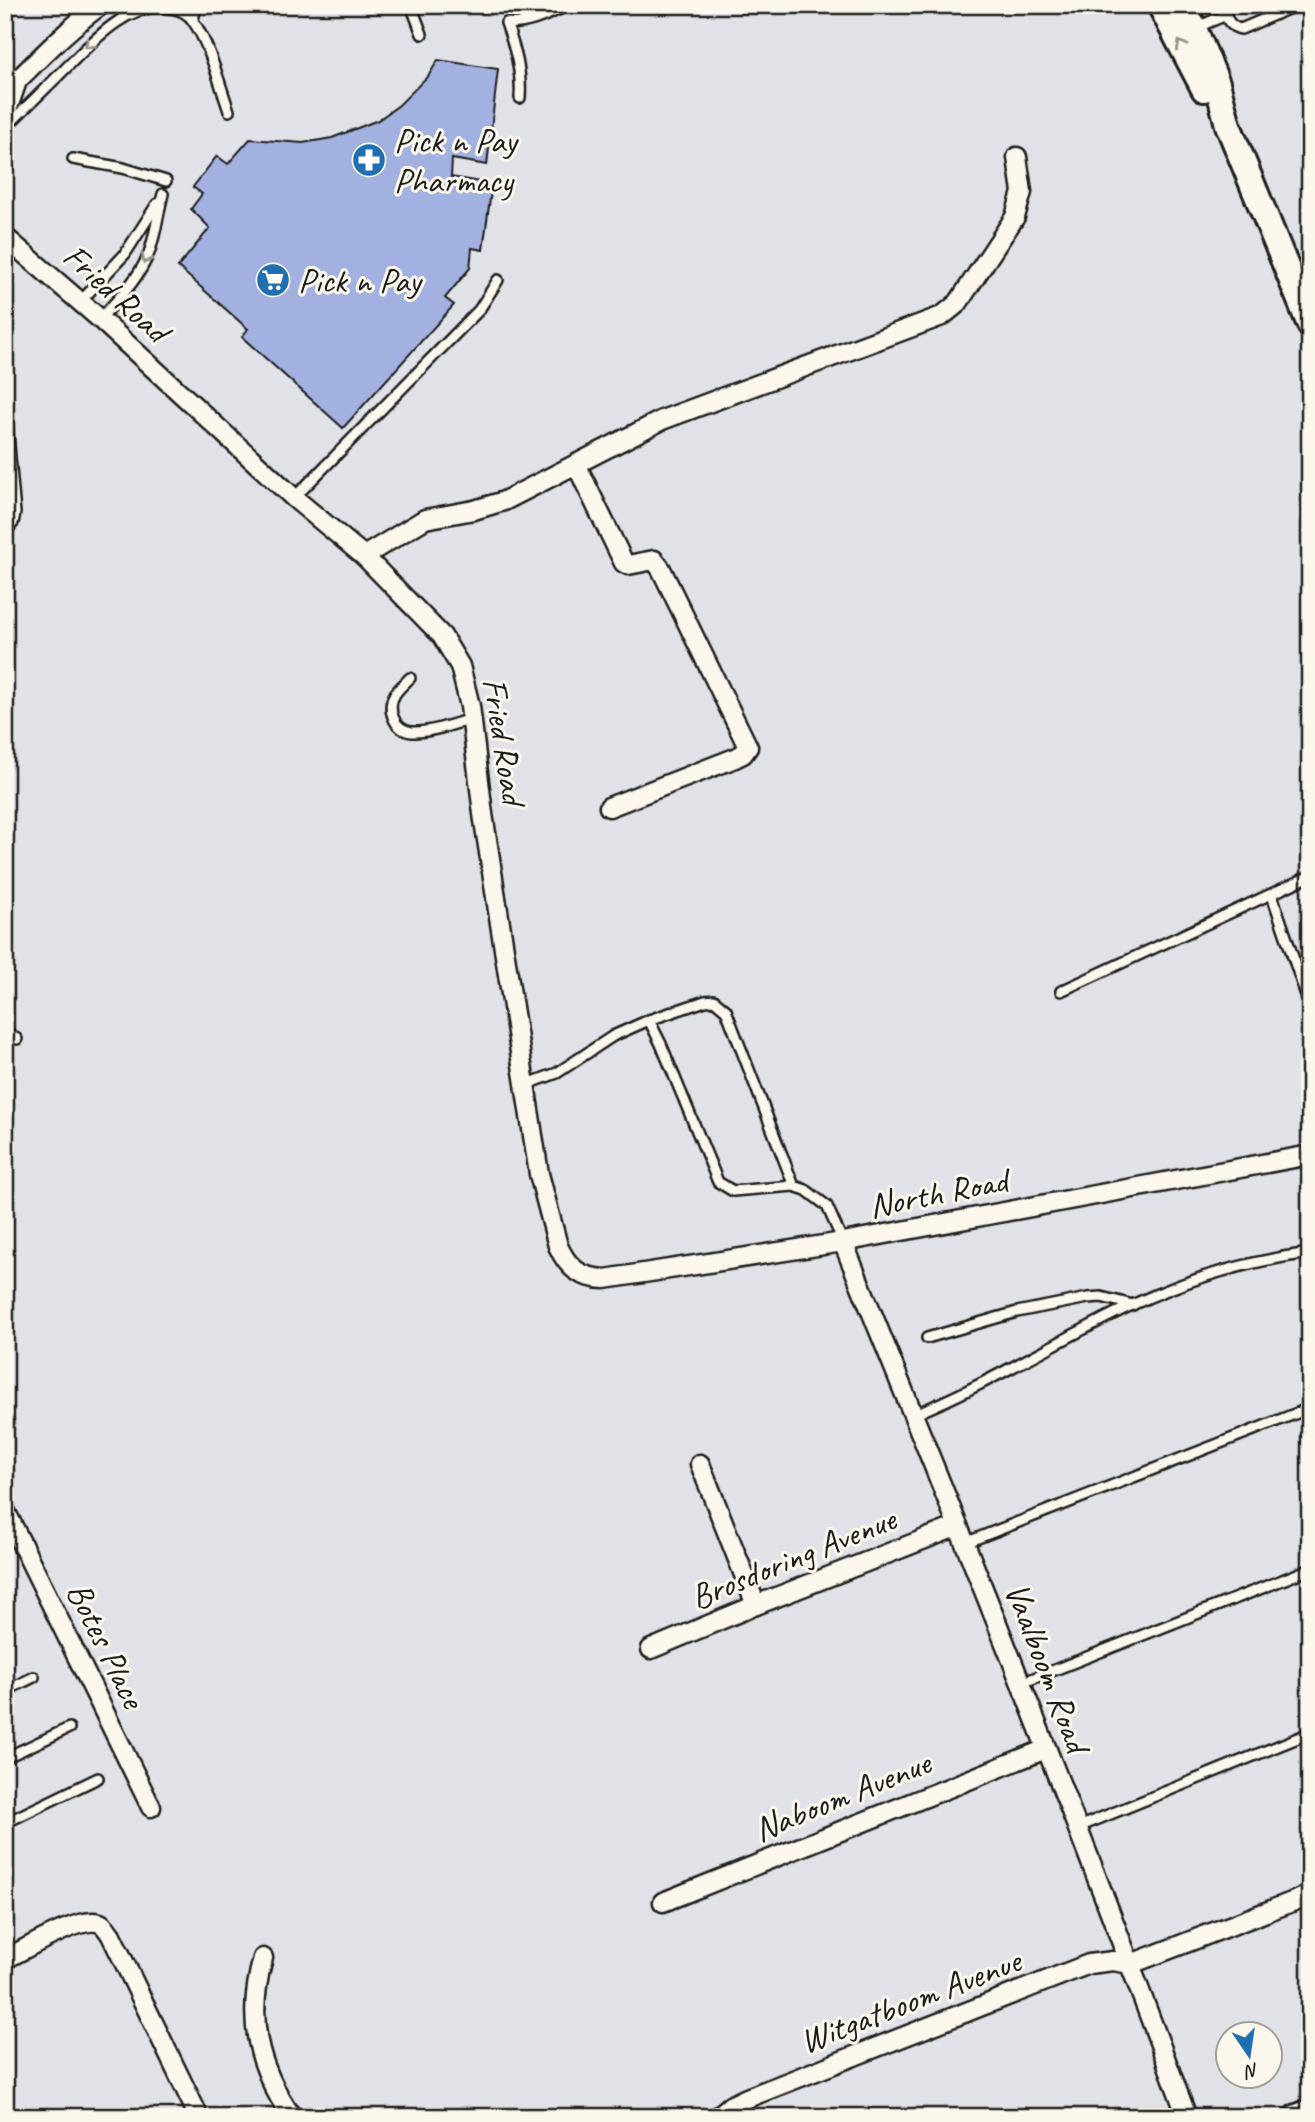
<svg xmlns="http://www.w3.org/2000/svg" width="1315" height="2122" font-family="Caveat,sans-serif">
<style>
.building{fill:#a2b1e0;stroke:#1c1c1c;stroke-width:2}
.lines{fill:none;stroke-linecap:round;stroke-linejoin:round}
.service-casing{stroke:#1c1c1c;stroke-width:14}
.minor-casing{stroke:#1c1c1c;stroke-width:23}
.secondary-casing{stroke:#1c1c1c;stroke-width:30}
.service{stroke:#fbf7ec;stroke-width:9}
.minor{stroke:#fbf7ec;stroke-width:18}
.secondary{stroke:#fbf7ec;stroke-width:24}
.oneway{stroke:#97948e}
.labels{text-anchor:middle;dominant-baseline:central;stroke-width:6;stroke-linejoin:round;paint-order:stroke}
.poi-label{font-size:35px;fill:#1c1c1c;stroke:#fbf7ec;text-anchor:start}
.street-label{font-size:35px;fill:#1c1c1c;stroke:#fbf7ec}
</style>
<rect width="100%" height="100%" fill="#e0e2e8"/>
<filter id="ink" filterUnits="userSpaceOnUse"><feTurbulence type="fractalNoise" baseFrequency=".0143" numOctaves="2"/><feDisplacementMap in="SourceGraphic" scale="14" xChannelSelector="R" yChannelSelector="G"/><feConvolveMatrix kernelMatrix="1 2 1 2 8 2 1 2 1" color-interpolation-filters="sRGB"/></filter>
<g filter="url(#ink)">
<!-- building -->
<path class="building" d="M 438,60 L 498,69 L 487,165 L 452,159 L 451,177 L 492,184 L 483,250 L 472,248 L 470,268 L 445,298 L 454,305 L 343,428 L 242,337 L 248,329 L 178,267 L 210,228 L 191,209 L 202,194 L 193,187 L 217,156 L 228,164 L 250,139 L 303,143 L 332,138 L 378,120 L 399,105 L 429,75 Z"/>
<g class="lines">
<!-- service casing -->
<g class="service-casing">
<g id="service">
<path d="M 411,5 L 422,34"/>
<path d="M 1221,5 C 1226,16 1228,27 1241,29 L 1297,5"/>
<path d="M 193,19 L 197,5"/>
<path d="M 1195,28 L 1226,15"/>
<path d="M 520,98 C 522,72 515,48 506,23 C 527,26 551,13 569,5"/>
<path d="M 5,128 C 23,110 41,93 59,75 C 88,47 125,0 171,8 C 179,9 189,14 193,21 C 209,43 220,85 229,111"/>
<path d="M 73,159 L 123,168 L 166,181"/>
<path d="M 80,302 L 125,254 L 157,204"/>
<path d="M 100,319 C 118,299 139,279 149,253 C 156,234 158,213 163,194"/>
<path d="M 5,401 L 15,513 L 13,523 L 5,532"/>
<path d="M 294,498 L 479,310 L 498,280"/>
<path d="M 410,678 C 405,683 399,688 395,694 C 386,709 394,730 412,732 C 430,733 453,724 471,719"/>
<path d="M 1272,895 L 1310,1007"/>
<path d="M 1061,991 L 1310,876"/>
<path d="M 649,1020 L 705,1001 L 714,1000 L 726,1010 L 794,1186"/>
<path d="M 5,1031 L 17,1039"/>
<path d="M 525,1085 L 557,1073 L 613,1036 L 649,1020 L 661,1044 L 718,1182 L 733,1191 L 794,1186 L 806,1190 L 827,1206 L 843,1242"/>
<path d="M 927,1338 L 1017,1312 L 1088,1298 L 1101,1297 L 1133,1305"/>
<path d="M 913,1415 C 989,1384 1058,1340 1132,1305 C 1188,1279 1248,1261 1310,1253"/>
<path d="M 965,1543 L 1310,1408"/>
<path d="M 5,1625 L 6,1624"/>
<path d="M 1019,1684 L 1310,1569"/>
<path d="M 5,1691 L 34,1677"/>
<path d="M 5,1758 L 69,1728"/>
<path d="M 5,1823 L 98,1778"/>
<path d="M 1076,1828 L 1310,1733"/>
</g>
</g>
<!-- minor casing -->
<g class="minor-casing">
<g id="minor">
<path d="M 5,92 C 37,62 65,30 101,5"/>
<path d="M 5,116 L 17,81"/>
<path d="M 5,237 L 100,319 L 294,498 L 364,556 L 442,636 L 460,666 L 470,706 L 483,814 L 539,1174 L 558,1246 C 568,1268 580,1278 605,1279 L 843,1242 L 1310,1155"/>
<path d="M 576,464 L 624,563 L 628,565 L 654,560 L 661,569 L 748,747 L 743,754 L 735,758 L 609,807"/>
<path d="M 364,556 L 425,519 L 474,510 L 504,501 L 662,420 L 942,316 L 958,303 L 1015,217 L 1022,192 L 1017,157"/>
<path d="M 843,1242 C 961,1532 1079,1823 1187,2117"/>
<path d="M 700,1464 L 756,1605"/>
<path d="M 5,1510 L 151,1807"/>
<path d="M 651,1649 L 756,1605 L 958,1526"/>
<path d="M 663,1902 L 1046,1749"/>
<path d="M 263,1958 C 246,2019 257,2066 292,2117"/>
<path d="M 5,1959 C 24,1950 81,1915 100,1923 C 105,1925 108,1931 111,1935 L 196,2111 L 196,2117"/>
<path d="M 1131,1964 L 1310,1895"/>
<path d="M 717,2117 L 730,2106 L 747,2098 L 1089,1964 L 1113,1961 L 1131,1964"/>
</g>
</g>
<!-- secondary casing -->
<g class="secondary-casing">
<g id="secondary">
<path d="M 1160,5 L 1204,89"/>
<path d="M 1184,5 L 1217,83 L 1228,125 L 1310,325"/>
<path d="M 1297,2117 L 1310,2112"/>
</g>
</g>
<!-- service -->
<use href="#service" class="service"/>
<!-- minor -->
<use href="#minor" class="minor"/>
<!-- secondary -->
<use href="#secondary" class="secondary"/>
</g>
<!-- one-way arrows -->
<defs><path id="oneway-chevron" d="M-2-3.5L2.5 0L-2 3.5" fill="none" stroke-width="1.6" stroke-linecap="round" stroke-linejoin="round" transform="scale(1.75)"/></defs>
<g class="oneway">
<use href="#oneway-chevron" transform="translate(89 44) rotate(140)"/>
<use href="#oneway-chevron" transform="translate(1181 45) rotate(-118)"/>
<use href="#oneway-chevron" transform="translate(146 259) rotate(115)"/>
</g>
</g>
<!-- icons -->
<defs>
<g id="pharmacy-disc" transform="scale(1.75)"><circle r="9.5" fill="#1f6fb2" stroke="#fbf7ec"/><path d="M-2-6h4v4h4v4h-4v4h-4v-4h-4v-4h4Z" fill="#fff"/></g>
<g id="supermarket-disc" transform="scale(1.75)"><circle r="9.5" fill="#1f6fb2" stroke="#fbf7ec"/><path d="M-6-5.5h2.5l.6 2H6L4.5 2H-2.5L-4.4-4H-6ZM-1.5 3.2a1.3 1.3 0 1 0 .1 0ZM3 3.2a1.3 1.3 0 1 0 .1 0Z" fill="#fff"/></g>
</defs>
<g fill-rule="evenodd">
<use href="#pharmacy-disc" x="369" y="160"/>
<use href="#supermarket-disc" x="273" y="280"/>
</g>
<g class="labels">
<!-- poi labels -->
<g class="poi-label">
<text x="394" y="140">Pick n Pay<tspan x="394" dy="40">Pharmacy</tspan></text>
<text x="298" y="280">Pick n Pay</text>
</g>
<!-- street labels -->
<g class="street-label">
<text transform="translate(116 293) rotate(42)">Fried Road</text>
<text transform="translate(504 741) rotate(81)">Fried Road</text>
<text transform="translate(938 1193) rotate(-11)">North Road</text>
<text transform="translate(793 1558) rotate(-22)">Brosdoring Avenue</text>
<text transform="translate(106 1645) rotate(64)">Botes Place</text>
<text transform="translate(1047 1667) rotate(69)">Vaalboom Road</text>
<text transform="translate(842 1796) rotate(-22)">Naboom Avenue</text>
<text transform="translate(910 2001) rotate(-21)">Witgatboom Avenue</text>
</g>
</g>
<!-- margin -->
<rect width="1315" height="2122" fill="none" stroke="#fbf7ec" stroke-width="28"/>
<rect x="14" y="14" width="1287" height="2094" fill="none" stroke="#1c1c1c" stroke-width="2.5" filter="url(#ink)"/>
<!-- north arrow -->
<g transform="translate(1249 2055) rotate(167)"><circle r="33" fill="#fbf7ec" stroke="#a29f99" stroke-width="2"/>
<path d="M0-5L12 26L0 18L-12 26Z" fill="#1f6fb2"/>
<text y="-10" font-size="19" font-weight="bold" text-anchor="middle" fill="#1c1c1c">N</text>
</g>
</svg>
